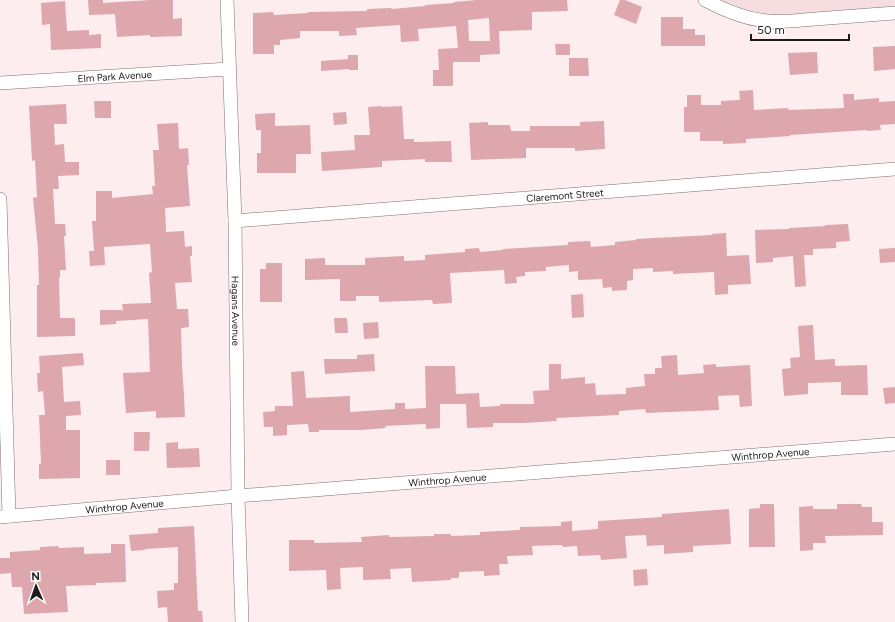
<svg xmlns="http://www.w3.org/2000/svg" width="895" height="622" font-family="Figtree,sans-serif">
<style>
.built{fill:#f6dee0}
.building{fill:#dda7ad;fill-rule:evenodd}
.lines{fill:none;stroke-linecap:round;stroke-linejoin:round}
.minor-casing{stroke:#7d7071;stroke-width:14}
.minor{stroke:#fff;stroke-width:13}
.labels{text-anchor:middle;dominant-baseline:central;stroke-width:3;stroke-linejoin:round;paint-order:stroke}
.street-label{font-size:10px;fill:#1e191a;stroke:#fff}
</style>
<rect width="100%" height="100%" fill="#fdedef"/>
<!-- built -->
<path class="built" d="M 705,0 L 895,0 L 895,12 L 768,21 Z"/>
<!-- building -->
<g class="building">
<path d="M 88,0 L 103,0 L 103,3 L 151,0 L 173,0 L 173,19 L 182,18 L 182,36 L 150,37 L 150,35 L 117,37 L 115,14 L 89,15 Z"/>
<path d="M 477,0 L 567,0 L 568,11 L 532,12 L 532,30 L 499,31 L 500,54 L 480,55 L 480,62 L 453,62 L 453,86 L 433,86 L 433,70 L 439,70 L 438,49 L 458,48 L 456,26 L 418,29 L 419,41 L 401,42 L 400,25 L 356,28 L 357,35 L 339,36 L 339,31 L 300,31 L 300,38 L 280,40 L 280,45 L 274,45 L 274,54 L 253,54 L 253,13 L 273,12 L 274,15 L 308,13 L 308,12 L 367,11 L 367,9 L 391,8 L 392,9 L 425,6 L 425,5 L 454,3 L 454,2 ZM 489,18 L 490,41 L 469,41 L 468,20 Z"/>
<path d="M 620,0 L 625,0 L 642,7 L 636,24 L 614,15 Z"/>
<path d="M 65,1 L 67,31 L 89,30 L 89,35 L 101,34 L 101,48 L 51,50 L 50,24 L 42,25 L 41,3 Z"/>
<path d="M 661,17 L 683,17 L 683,29 L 695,29 L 695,35 L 705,35 L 705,46 L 661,46 Z"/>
<path d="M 555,44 L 570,44 L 570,55 L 556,55 Z"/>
<path d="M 895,46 L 895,69 L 874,71 L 873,47 Z"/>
<path d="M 817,52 L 818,73 L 790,75 L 788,53 Z"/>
<path d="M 348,55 L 358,55 L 358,70 L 349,70 L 349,69 L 321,71 L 321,61 L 348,59 Z"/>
<path d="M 569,58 L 588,58 L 589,76 L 569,76 Z"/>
<path d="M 753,90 L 754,110 L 788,108 L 789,110 L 844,108 L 843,94 L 854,94 L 854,100 L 879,98 L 879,102 L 895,101 L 895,124 L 880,125 L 881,130 L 867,131 L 867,130 L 790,135 L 790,136 L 746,139 L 746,143 L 723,144 L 723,141 L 700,141 L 700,132 L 684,132 L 684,107 L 687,107 L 687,95 L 701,95 L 701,105 L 721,105 L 721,101 L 740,100 L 739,91 Z"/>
<path d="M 94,101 L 111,101 L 111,118 L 95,118 Z"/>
<path d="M 66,104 L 67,124 L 54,124 L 55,145 L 64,144 L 65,162 L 79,162 L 79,175 L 58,176 L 59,189 L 53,189 L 55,224 L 65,224 L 66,236 L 64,236 L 66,270 L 60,270 L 60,278 L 59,278 L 60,318 L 75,318 L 75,336 L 37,337 L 37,285 L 39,285 L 38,249 L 33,198 L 37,197 L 35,160 L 32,161 L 29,106 Z"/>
<path d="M 382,106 L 382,107 L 402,106 L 404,139 L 414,139 L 414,142 L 451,141 L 452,162 L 425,162 L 425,159 L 382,161 L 382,167 L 322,171 L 321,152 L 355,150 L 354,135 L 370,135 L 368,107 Z"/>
<path d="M 346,112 L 347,124 L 334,125 L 333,113 Z"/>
<path d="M 275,113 L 275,126 L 310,125 L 311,154 L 296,154 L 296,173 L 257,173 L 257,153 L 261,153 L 261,130 L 256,130 L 255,114 Z"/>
<path d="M 604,121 L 605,149 L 575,151 L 575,148 L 526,148 L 526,158 L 471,160 L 469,123 L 488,122 L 488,125 L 510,125 L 511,131 L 530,131 L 530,126 L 580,126 L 580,122 Z"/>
<path d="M 178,123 L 179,149 L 188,148 L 189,165 L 187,165 L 190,206 L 165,208 L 166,232 L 184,231 L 185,247 L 192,246 L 192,256 L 190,256 L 192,282 L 175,283 L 177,309 L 188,309 L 189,327 L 181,328 L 182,365 L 184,396 L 185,417 L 156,418 L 156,411 L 126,413 L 123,373 L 150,372 L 148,319 L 116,321 L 116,324 L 100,325 L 100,310 L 123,310 L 122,304 L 151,303 L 149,273 L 152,272 L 150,244 L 104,247 L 105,265 L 90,266 L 89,251 L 94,251 L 92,221 L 96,221 L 96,191 L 112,191 L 112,198 L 153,194 L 152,186 L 155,186 L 153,150 L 159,150 L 157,124 Z"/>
<path d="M 848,224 L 850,241 L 836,242 L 836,248 L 813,249 L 813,255 L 804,255 L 806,286 L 795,287 L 793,256 L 773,258 L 773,262 L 756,263 L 755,230 L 789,229 L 789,228 L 825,226 L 825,225 Z"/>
<path d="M 726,233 L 727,256 L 749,255 L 751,284 L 728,285 L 728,294 L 715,295 L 714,272 L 673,274 L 673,271 L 653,272 L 653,268 L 633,269 L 633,280 L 627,281 L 627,290 L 612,291 L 612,287 L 603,288 L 602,279 L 578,280 L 578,271 L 569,272 L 569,265 L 546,267 L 546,271 L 525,272 L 525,276 L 516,277 L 517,283 L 505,284 L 504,270 L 450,273 L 452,303 L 433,304 L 432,300 L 379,302 L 379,296 L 356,296 L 356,301 L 340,301 L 340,279 L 305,280 L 305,259 L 325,258 L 325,265 L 365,265 L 365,258 L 404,256 L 404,261 L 425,260 L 425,255 L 465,252 L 465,249 L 479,248 L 480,252 L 503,250 L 503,249 L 568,245 L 568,242 L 590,241 L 591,247 L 615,245 L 615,242 L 636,240 L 636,239 L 712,235 L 712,234 Z"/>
<path d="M 895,248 L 895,262 L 880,263 L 879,249 Z"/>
<path d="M 266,263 L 282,263 L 282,302 L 260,302 L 260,269 L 266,269 Z"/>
<path d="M 583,294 L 584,317 L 572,318 L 571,295 Z"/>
<path d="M 334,318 L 347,318 L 348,333 L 335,333 Z"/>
<path d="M 378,322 L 379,338 L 364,339 L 363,323 Z"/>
<path d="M 813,325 L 815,360 L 835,359 L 835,366 L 867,365 L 868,395 L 841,395 L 841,382 L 808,383 L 808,394 L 784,396 L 782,369 L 791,368 L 790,358 L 800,357 L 798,326 Z"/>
<path d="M 83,353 L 84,365 L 62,367 L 64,402 L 80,401 L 81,415 L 66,416 L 66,430 L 80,430 L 80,478 L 39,479 L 39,464 L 41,464 L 39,415 L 45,415 L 43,391 L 38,392 L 37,373 L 40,373 L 39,356 Z"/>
<path d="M 374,354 L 375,371 L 325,374 L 324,359 L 357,359 L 357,355 Z"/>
<path d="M 677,355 L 678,375 L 704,373 L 703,365 L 716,364 L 716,367 L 750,365 L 752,406 L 740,407 L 739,395 L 718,396 L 719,410 L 646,413 L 645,409 L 619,411 L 619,415 L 556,418 L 557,421 L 524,423 L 493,423 L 493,427 L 467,428 L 466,404 L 440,404 L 440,428 L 426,429 L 426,424 L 385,426 L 386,428 L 361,430 L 319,430 L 319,432 L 309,432 L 308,424 L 287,425 L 287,435 L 273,436 L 273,427 L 264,427 L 263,412 L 275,411 L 275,406 L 293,406 L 291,372 L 304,371 L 306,398 L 350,396 L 350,412 L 395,409 L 395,403 L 405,403 L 405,409 L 426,408 L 425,366 L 455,366 L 456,394 L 479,393 L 480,407 L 500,406 L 500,404 L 534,404 L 533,391 L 549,390 L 549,364 L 561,364 L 561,379 L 585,377 L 585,384 L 595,383 L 596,395 L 626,394 L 626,388 L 645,386 L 644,374 L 655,374 L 655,368 L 662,368 L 661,356 Z"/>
<path d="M 895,387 L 895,403 L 885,404 L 883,388 Z"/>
<path d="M 134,432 L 150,432 L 149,451 L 134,451 Z"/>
<path d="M 178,442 L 178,449 L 199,448 L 200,467 L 167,468 L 166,443 Z"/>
<rect x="106" y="460" width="14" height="15"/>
<path d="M 760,504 L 774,504 L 775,547 L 749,547 L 749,509 L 760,508 Z"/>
<path d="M 837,504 L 861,504 L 862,507 L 872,507 L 872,522 L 883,522 L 883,535 L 825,536 L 826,543 L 813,543 L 813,550 L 800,551 L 799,507 L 813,506 L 813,509 L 837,509 Z"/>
<path d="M 729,509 L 731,544 L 693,546 L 693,552 L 664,554 L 664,545 L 647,546 L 646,535 L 625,536 L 627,558 L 601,560 L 600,555 L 578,556 L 577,546 L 563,547 L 562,545 L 532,546 L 533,555 L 507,556 L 508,564 L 499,564 L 500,575 L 484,576 L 484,571 L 459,572 L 459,578 L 451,578 L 451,580 L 412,582 L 411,568 L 390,569 L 391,579 L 363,580 L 363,567 L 340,568 L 341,589 L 327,590 L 326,570 L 289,571 L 289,540 L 314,540 L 314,543 L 362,542 L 361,537 L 389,535 L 389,537 L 434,536 L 434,534 L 451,534 L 451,536 L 480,535 L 480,532 L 520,530 L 520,527 L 561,526 L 561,522 L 572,521 L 572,531 L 598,529 L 598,521 L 662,517 L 662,514 Z"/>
<path d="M 194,526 L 198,611 L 202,611 L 203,622 L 168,622 L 167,607 L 158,608 L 157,591 L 174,590 L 174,583 L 178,583 L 178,547 L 145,549 L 145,550 L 131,551 L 129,535 L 158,533 L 158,528 Z"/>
<path d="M 111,544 L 125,544 L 126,582 L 96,583 L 96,585 L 66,586 L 68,612 L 24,614 L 22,587 L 12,587 L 11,573 L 0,574 L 0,558 L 10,558 L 10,552 L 40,550 L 40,547 L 58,546 L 59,548 L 84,547 L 84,554 L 111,553 Z"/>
<path d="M 647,569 L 648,585 L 634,586 L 633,570 Z"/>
</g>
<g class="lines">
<!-- minor casing -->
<g class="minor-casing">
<g id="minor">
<path id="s1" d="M 227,0 L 235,221 L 238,496 L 242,622"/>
<path d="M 705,0 C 724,10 747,20 769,21 C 784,23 800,20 815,19 C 842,17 868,15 895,13"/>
<path id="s2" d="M 0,83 L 229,69"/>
<path d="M 0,199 L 9,516"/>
<path id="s3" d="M 235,221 L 895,169"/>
<path id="s4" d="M 0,517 L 238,496 L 895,444"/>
</g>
</g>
<!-- minor -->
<use href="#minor" class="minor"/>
</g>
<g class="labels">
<!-- street labels -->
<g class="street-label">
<text stroke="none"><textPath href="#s2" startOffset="115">Elm Park Avenue</textPath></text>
<text stroke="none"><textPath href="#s3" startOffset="331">Claremont Street</textPath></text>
<text stroke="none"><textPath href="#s1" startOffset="311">Hagans Avenue</textPath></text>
<text stroke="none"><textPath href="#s4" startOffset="773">Winthrop Avenue</textPath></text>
<text stroke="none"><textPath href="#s4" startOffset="449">Winthrop Avenue</textPath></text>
<text stroke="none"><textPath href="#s4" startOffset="125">Winthrop Avenue</textPath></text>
</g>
</g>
<!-- north arrow -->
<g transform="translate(36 586) rotate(358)" stroke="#ffffff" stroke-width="3" paint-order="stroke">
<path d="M0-3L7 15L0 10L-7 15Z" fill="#1e191a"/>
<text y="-6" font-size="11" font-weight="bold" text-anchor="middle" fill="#1e191a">N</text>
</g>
<!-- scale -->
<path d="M751 34v6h98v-6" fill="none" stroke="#1e191a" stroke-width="2"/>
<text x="757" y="34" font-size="12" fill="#1e191a" stroke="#ffffff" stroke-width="3" paint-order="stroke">50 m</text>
</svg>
